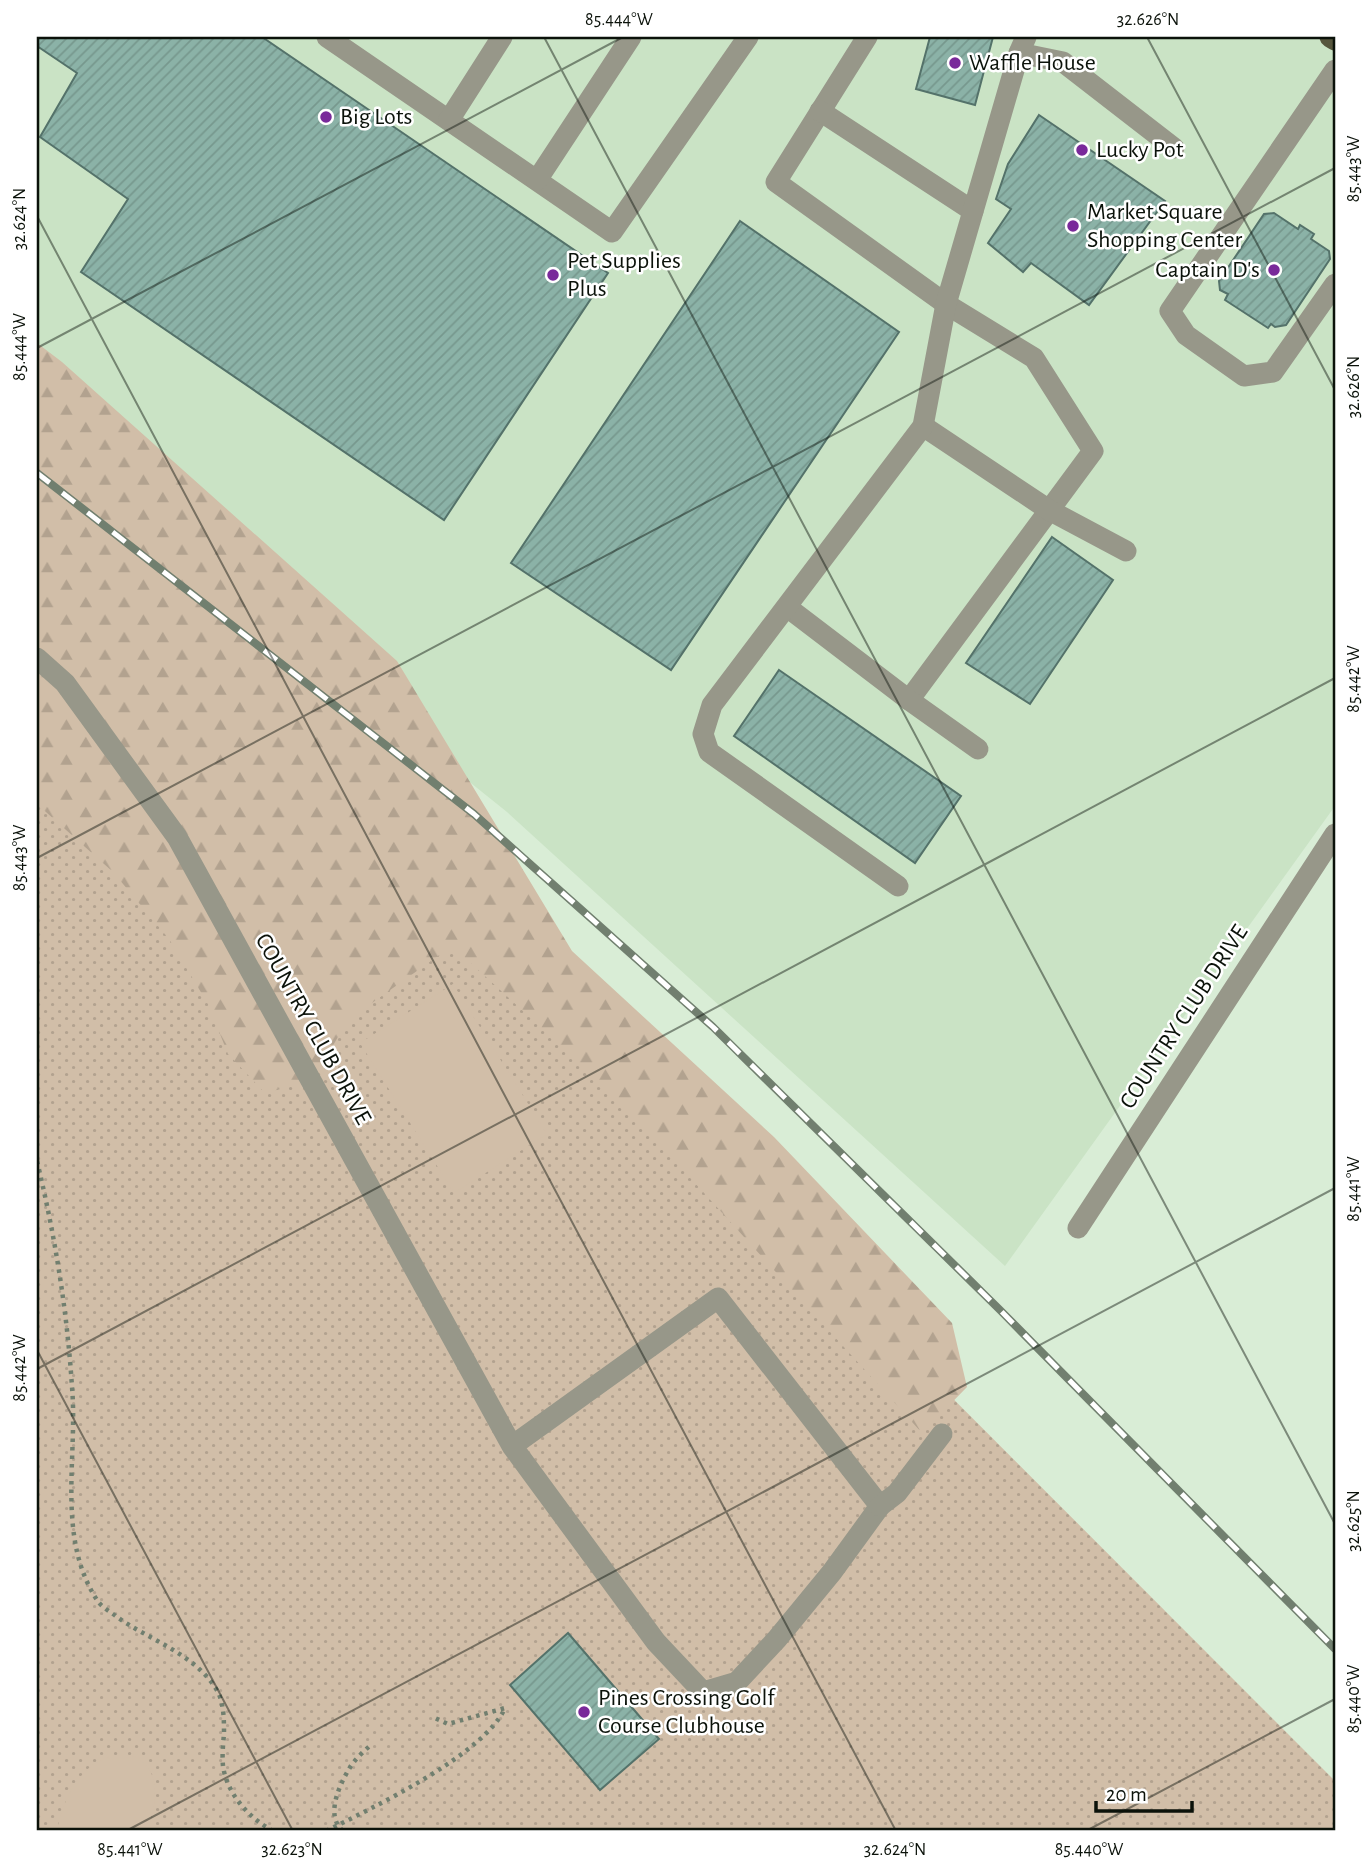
<svg xmlns="http://www.w3.org/2000/svg" width="1372" height="1868" font-family="'Alegreya Sans',sans-serif">
<style>
.built{fill:#cae3c5}
.grass{fill:url(#grass-dots)}
.forest{fill:url(#forest-firs)}
.garden{fill:#d1bea8}
.building{fill:url(#building-hatch);stroke:#54726a;stroke-width:2}
.lines{fill:none;stroke-linecap:round;stroke-linejoin:round}
.path{stroke:#717f6f;stroke-width:4.5;stroke-dasharray:3.5 5;stroke-linecap:butt}
.minor{stroke:#979789;stroke-width:21}
.major{stroke:#56563d;stroke-width:21}
.rail-casing{stroke:#717f6f;stroke-width:8}
.rail{stroke:#fff;stroke-width:5;stroke-dasharray:16;stroke-linecap:butt}
.ticks{fill:none;stroke:#0b120a;stroke-width:2;stroke-opacity:0.45}
.poi-dot{fill:#79299a;stroke:#fff;stroke-width:2.5}
.labels{text-anchor:middle;dominant-baseline:central;stroke-width:5;stroke-linejoin:round;paint-order:stroke}
.poi-label{font-size:24px;fill:#0b120a;stroke:#fff;text-anchor:start}
.street-label{font-size:24px;fill:#0b120a;stroke:#fff}
.neatline{fill:none;stroke:#0b120a;stroke-width:2.5}
.ticks-label{font-size:18px;text-anchor:middle;fill:#0b120a}
</style>
<defs>
<pattern id="grass-dots" width="8" height="8" patternUnits="userSpaceOnUse" patternTransform="scale(1.75)"><rect width="8" height="8" fill="#d1bea8"/><path d="M2 2h.1M6 6h.1" fill="none" stroke="#b2a28f" stroke-width="1.8" stroke-linecap="round"/></pattern>
<pattern id="forest-firs" width="22" height="20" patternUnits="userSpaceOnUse" patternTransform="scale(1.75)"><rect width="22" height="20" fill="#d1bea8"/><path d="M5 1l3.5 6h-7zM16 11l3.5 6h-7z" fill="#b2a28f"/></pattern>
<pattern id="building-hatch" width="6" height="6" patternUnits="userSpaceOnUse" patternTransform="scale(1.75)"><rect width="6" height="6" fill="#8bb2a7"/><path d="M-1 1l2-2M0 6l6-6M5 7l2-2" fill="none" stroke="#77988e"/></pattern>
</defs>
<rect width="100%" height="100%" fill="#d9edd6"/>
<!-- built -->
<path class="built" d="M 37,37 L 1330,37 L 1335,40 L 1335,806 L 1005,1266 L 507,812 L 37,435 Z"/>
<!-- grass -->
<path class="grass" d="M 37,568 L 423,868 L 1335,1781 L 1335,1831 L 37,1831 Z"/>
<!-- forest -->
<path class="forest" d="M 37,343 L 62,362 L 397,661 L 572,951 L 774,1137 L 952,1323 L 967,1387 L 922,1433 L 616,1096 L 452,946 L 348,1020 L 312,1081 L 265,1093 L 228,1054 L 208,1004 L 169,939 L 113,872 L 37,804 Z"/>
<!-- garden -->
<g class="garden">
<path d="M 453,984 L 547,1134 L 454,1193 L 360,1043 Z"/>
<path d="M 113,1755 C 118,1756 126,1755 131,1756 C 164,1766 156,1807 147,1831 L 57,1831 C 61,1808 71,1784 89,1768 C 95,1762 105,1759 113,1755 Z"/>
</g>
<!-- building -->
<g class="building">
<path d="M 37,37 L 262,37 L 608,273 L 444,520 L 81,272 L 128,199 L 40,137 L 77,73 L 37,46 Z"/>
<path d="M 930,37 L 993,37 L 975,105 L 916,89 Z"/>
<path d="M 1039,115 L 1165,201 L 1089,305 L 1031,263 L 1023,272 L 988,243 L 1011,209 L 996,199 L 1008,164 Z"/>
<path d="M 1274,213 L 1298,229 L 1300,225 L 1314,234 L 1311,239 L 1329,251 L 1330,259 L 1286,325 L 1275,327 L 1271,324 L 1268,328 L 1225,300 L 1228,294 L 1220,290 L 1219,281 L 1264,214 Z"/>
<path d="M 740,221 L 899,332 L 671,670 L 511,563 Z"/>
<path d="M 1052,537 L 1113,580 L 1030,704 L 966,663 Z"/>
<path d="M 779,670 L 961,796 L 915,863 L 734,736 Z"/>
<path d="M 568,1633 L 659,1739 L 600,1790 L 510,1685 Z"/>
</g>
<g class="lines">
<!-- path -->
<g class="path">
<path d="M 37,1161 C 55,1236 67,1310 72,1387 C 78,1457 56,1537 97,1600 C 101,1607 111,1612 117,1617 C 151,1641 196,1654 218,1692 C 224,1705 224,1720 224,1734 C 223,1744 222,1756 223,1766 C 227,1794 249,1818 273,1831"/>
<path d="M 326,1831 C 372,1808 484,1755 505,1708 L 448,1724 L 435,1718"/>
<path d="M 343,1831 C 325,1816 339,1786 349,1769 C 354,1760 364,1751 372,1744"/>
</g>
<!-- minor -->
<g class="minor">
<path d="M 327,37 L 612,232 L 748,37"/>
<path d="M 867,37 L 776,182 L 946,304 L 1034,358 L 1093,451 L 909,700"/>
<path d="M 1019,53 L 1063,62 L 1174,148"/>
<path d="M 1335,70 L 1170,311 L 1186,335 L 1244,376 L 1273,372 L 1335,284"/>
<path d="M 820,111 L 973,211"/>
<path d="M 449,120 L 502,37"/>
<path d="M 537,180 L 631,37"/>
<path d="M 923,426 L 1049,510 L 1126,551"/>
<path d="M 787,607 L 909,700 L 978,749"/>
<path d="M 37,658 L 65,683 L 177,837 L 512,1446 L 656,1642 L 703,1692 L 737,1682 L 777,1639 L 832,1572 L 880,1506 L 718,1298 L 512,1446"/>
<path d="M 898,886 L 709,752 L 703,734 L 712,705 L 923,426 L 946,304 L 1019,53 L 1026,37"/>
<path d="M 1078,1228 L 1335,834"/>
<path d="M 880,1506 L 897,1493 L 942,1434"/>
</g>
<!-- major -->
<path class="major" d="M 1330,37 L 1335,40"/>
<!-- rail casing -->
<g class="rail-casing">
<path id="rail" d="M 37,473 L 474,814 L 713,1027 L 1000,1310 L 1335,1649"/>
</g>
<!-- rail -->
<use href="#rail" class="rail"/>
</g>
<!-- ticks -->
<path class="ticks" d="M 544,37 L 1335,1524M 1147,37 L 1335,390M 37,216 L 896,1831M 37,348 L 623,37M 37,858 L 1335,168M 37,1350 L 293,1831M 37,1369 L 1335,678M 126,1831 L 1335,1188M 1086,1831 L 1335,1699"/>
<!-- markers -->
<g class="poi-dot">
<circle cx="955" cy="63" r="7"/>
<circle cx="326" cy="117" r="7"/>
<circle cx="1082" cy="150" r="7"/>
<circle cx="1073" cy="226" r="7"/>
<circle cx="1274" cy="270" r="7"/>
<circle cx="553" cy="275" r="7"/>
<circle cx="584" cy="1712" r="7"/>
</g>
<g class="labels">
<!-- poi labels -->
<g class="poi-label">
<text x="969" y="63">Waffle House</text>
<text x="340" y="117">Big Lots</text>
<text x="1096" y="150">Lucky Pot</text>
<text x="1087" y="212">Market Square<tspan x="1087" dy="28">Shopping Center</tspan></text>
<text x="567" y="261">Pet Supplies<tspan x="567" dy="28">Plus</tspan></text>
<text x="1260" y="270" text-anchor="end">Captain D's</text>
<text x="598" y="1698">Pines Crossing Golf<tspan x="598" dy="28">Course Clubhouse</tspan></text>
</g>
<!-- street labels -->
<g class="street-label">
<text transform="translate(1184 1017) rotate(-57)">COUNTRY CLUB DRIVE</text>
<text transform="translate(313 1029) rotate(61)">COUNTRY CLUB DRIVE</text>
</g>
</g>
<!-- border -->
<rect width="1372" height="1868" fill="none" stroke="#ffffff" stroke-width="77"/>
<!-- scale -->
<path d="M1096 1801v10h96v-10" fill="none" stroke="#0b120a" stroke-width="3.5"/>
<text x="1106" y="1801" font-size="21" fill="#0b120a" stroke="#ffffff" stroke-width="5" paint-order="stroke">20 m</text>
<rect x="38" y="38" width="1296" height="1791" class="neatline"/>
<g class="ticks-label">
<text x="619" y="25">85.444°W</text>
<text x="1148" y="25">32.626°N</text>
<text transform="translate(1353 169) rotate(-90)" y="6">85.443°W</text>
<text transform="translate(19 219) rotate(-90)" y="6">32.624°N</text>
<text transform="translate(19 347) rotate(-90)" y="6">85.444°W</text>
<text transform="translate(1353 387) rotate(-90)" y="6">32.626°N</text>
<text transform="translate(1353 679) rotate(-90)" y="6">85.442°W</text>
<text transform="translate(19 858) rotate(-90)" y="6">85.443°W</text>
<text transform="translate(1353 1189) rotate(-90)" y="6">85.441°W</text>
<text transform="translate(19 1368) rotate(-90)" y="6">85.442°W</text>
<text transform="translate(1353 1521) rotate(-90)" y="6">32.625°N</text>
<text transform="translate(1353 1699) rotate(-90)" y="6">85.440°W</text>
<text x="130" y="1855">85.441°W</text>
<text x="292" y="1855">32.623°N</text>
<text x="895" y="1855">32.624°N</text>
<text x="1089" y="1855">85.440°W</text>
</g>
</svg>
